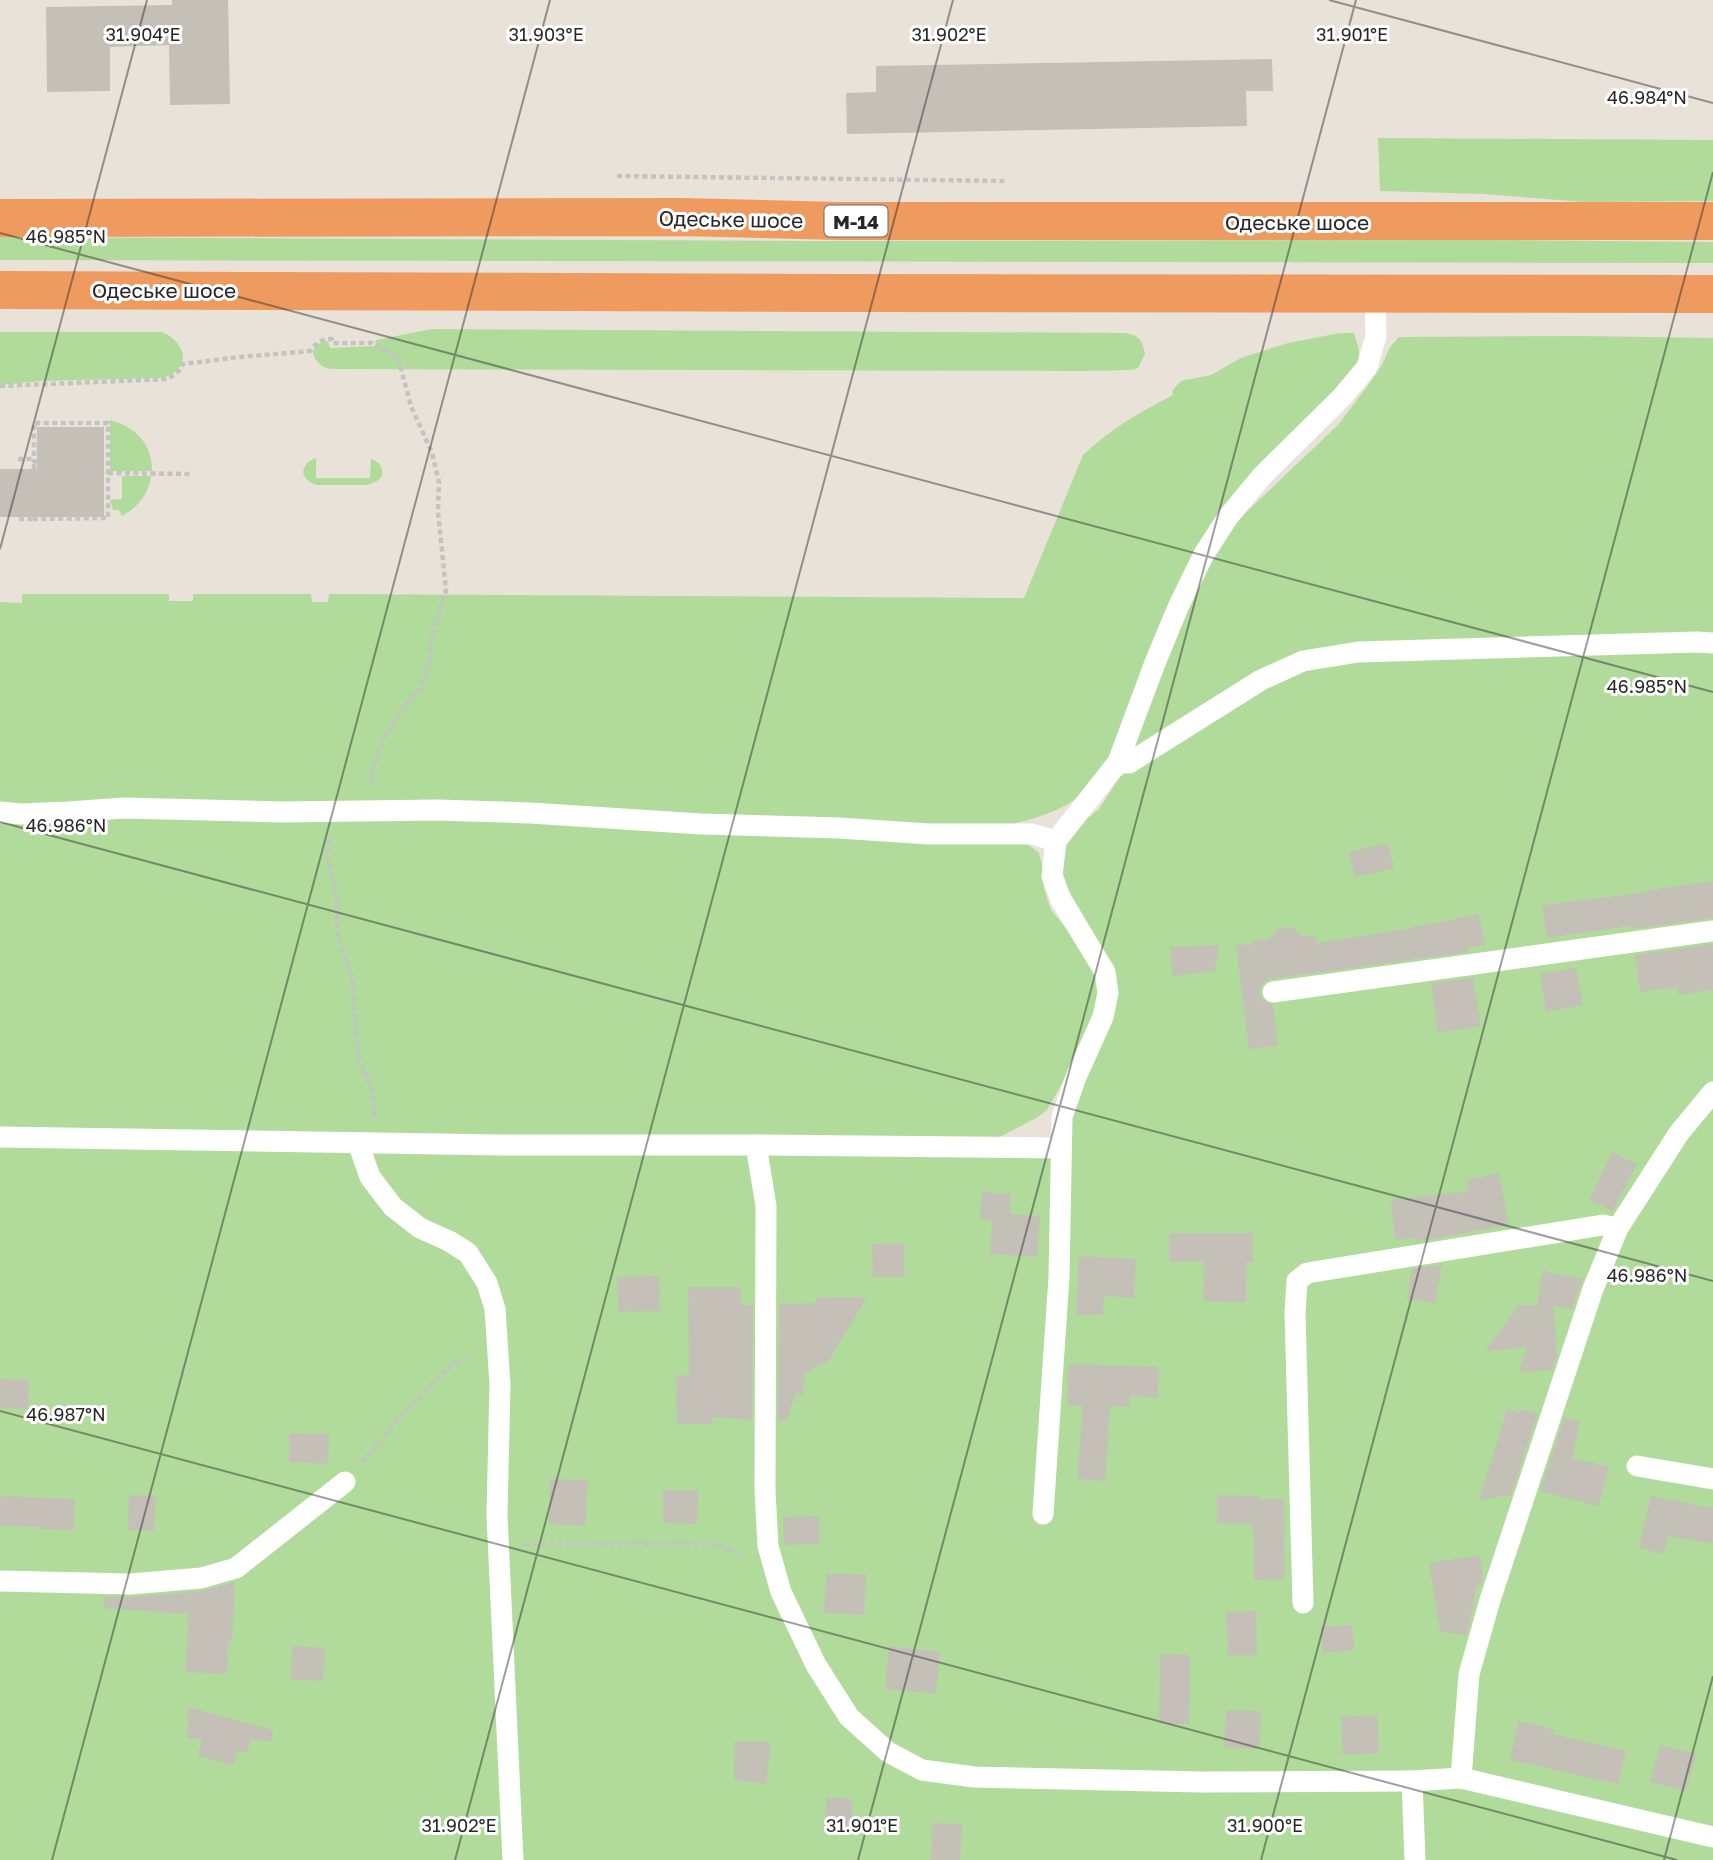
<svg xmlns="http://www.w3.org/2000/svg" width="1713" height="1860" font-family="'Golos Text',sans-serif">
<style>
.green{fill:#b1db9a}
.building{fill:#c4c0b8}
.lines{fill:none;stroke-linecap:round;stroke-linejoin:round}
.path{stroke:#c3c3c3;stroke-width:4.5;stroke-dasharray:5 3.5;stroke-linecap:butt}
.lane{stroke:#fff;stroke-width:21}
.highway{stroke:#ef9a5e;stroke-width:38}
.ticks{fill:none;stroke:#272727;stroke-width:2;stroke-opacity:0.45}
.labels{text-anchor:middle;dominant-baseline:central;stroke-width:6;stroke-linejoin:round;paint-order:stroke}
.shield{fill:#fff;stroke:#686868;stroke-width:2}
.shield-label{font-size:19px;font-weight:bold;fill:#272727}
.street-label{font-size:21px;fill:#272727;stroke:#fff}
.ticks-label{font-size:18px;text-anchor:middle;fill:#272727;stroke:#fff;stroke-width:6;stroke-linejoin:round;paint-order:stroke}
</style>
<rect width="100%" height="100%" fill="#e8e2d9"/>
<!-- green -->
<g class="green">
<path d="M 1378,138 L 1713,140 L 1713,201 L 1584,202 L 1485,194 L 1380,191 Z"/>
<path d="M 0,237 L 808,241 L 1483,240 L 1713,242 L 1713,263 L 0,260 Z"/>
<path d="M 432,329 L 1125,333 C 1138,335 1143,340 1145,354 L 1138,368 L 1132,370 L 1084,371 L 332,369 C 322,368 317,363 313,354 C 313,344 320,343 328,341 L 330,348 L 375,346 L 376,340 Z"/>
<path d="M 0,332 L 162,332 C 188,343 192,371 161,378 L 40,381 L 0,385 Z"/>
<path d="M 1340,333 L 1354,333 L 1359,350 L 1359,361 L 1345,384 L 1244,482 L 1203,539 L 1106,768 C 1100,775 1094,784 1087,790 C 1063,812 1031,820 999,827 L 0,805 L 0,602 L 22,603 L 22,594 L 169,594 L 169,601 L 193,601 L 193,594 L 311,594 L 312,602 L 328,602 L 329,594 L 1024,598 L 1083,455 C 1109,430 1140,412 1173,395 L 1172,391 L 1181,381 L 1211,375 L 1241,358 L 1288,343 Z"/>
<path d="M 1580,336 L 1713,338 L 1713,638 L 1308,655 L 1129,757 L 1207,563 L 1238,520 L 1338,425 L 1369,384 L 1382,365 L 1390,347 L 1399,337 Z"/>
<path d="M 110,420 C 136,427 152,444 152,471 L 110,471 Z"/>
<path d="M 316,458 L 316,478 L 370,478 L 371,459 C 380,462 383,467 382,476 L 377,481 L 368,485 L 317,485 C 299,480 299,464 316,458 Z"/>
<path d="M 122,476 L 151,476 C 149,494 138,507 122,516 L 119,510 L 113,510 L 110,500 L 122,499 Z"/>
<path d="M 1713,650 L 1713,1860 L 0,1860 L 0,1146 L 1069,1156 L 1073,1096 L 1084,1074 L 1099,1051 L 1110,1022 L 1110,965 L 1093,932 L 1068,889 L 1063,873 L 1063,849 L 1083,822 L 1099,809 L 1120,777 L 1220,713 L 1295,670 L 1343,659 Z"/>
<path d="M 99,816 L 454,817 L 1026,843 L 1039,853 L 1042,865 L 1044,888 L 1051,910 L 1070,933 L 1090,962 L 1098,982 L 1100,1004 L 1094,1027 L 1047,1110 L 1038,1117 L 992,1141 L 586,1138 L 0,1129 L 0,818 Z"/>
</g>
<!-- building -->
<g class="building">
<path d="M 172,0 L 228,0 L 230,104 L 170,105 L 169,45 L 110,47 L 110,91 L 47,92 L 46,7 L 172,5 Z"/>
<path d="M 1272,59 L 1273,91 L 1246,91 L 1247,126 L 847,134 L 846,93 L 876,92 L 876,66 Z"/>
<path d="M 37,427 L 104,427 L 104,517 L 0,517 L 0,469 L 37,469 Z"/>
<path d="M 1388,843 L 1394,868 L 1355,877 L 1349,852 Z"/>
<path d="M 1713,881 L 1713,918 L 1631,929 L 1631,926 L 1547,938 L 1542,905 L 1648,892 L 1648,890 Z"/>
<path d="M 1479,914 L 1485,945 L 1468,948 L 1468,952 L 1271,979 L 1266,981 L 1261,986 L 1260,994 L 1263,1001 L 1273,1005 L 1278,1046 L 1249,1049 L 1236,945 L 1253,944 L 1253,941 L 1269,939 L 1278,928 L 1291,927 L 1303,936 L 1316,935 L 1317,943 L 1405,929 Z"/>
<path d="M 1713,944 L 1713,990 L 1678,995 L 1677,987 L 1640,992 L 1635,955 Z"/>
<path d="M 1219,945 L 1215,971 L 1173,976 L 1170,947 Z"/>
<path d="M 1576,968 L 1583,1005 L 1546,1012 L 1540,974 Z"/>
<path d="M 1473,978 L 1481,1026 L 1438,1033 L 1431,983 Z"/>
<path d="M 1612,1152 L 1637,1164 L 1613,1211 L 1589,1200 Z"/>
<path d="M 1499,1173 L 1509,1225 L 1416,1242 L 1417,1238 L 1395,1240 L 1391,1200 L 1468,1191 L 1466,1180 Z"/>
<path d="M 982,1192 L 1011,1194 L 1010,1214 L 1040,1216 L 1037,1257 L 990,1254 L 992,1220 L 980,1219 Z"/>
<path d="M 1169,1233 L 1253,1233 L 1253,1262 L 1247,1262 L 1246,1303 L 1203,1301 L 1204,1262 L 1169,1262 Z"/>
<path d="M 904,1243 L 904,1277 L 873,1277 L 872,1244 Z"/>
<path d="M 1079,1256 L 1136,1259 L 1134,1298 L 1104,1296 L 1103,1315 L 1076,1315 Z"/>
<path d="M 1442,1264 L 1435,1303 L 1407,1299 L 1412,1269 Z"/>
<path d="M 1543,1271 L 1583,1279 L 1572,1309 L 1554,1306 L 1557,1356 L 1552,1370 L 1519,1372 L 1527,1347 L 1485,1352 L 1518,1305 L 1540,1305 L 1540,1304 L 1537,1303 Z"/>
<path d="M 659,1276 L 660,1311 L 618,1312 L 617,1277 Z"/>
<path d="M 688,1287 L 741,1287 L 741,1305 L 753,1305 L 752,1420 L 712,1417 L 712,1424 L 677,1424 L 676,1376 L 689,1375 Z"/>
<path d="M 839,1297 L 867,1297 L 829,1360 L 805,1374 L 803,1395 L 796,1394 L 786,1421 L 778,1421 L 779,1304 L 816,1303 L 816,1298 Z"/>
<path d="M 1068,1364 L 1159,1367 L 1158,1398 L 1130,1396 L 1129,1407 L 1110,1406 L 1105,1481 L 1077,1479 L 1083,1406 L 1067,1405 Z"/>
<path d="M 0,1379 L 29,1380 L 28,1409 L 0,1408 Z"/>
<path d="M 1507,1409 L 1519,1413 L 1519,1409 L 1538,1413 L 1511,1495 L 1479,1500 Z"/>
<path d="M 1564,1418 L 1580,1422 L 1572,1458 L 1609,1467 L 1599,1506 L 1540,1491 Z"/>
<path d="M 289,1433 L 329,1434 L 328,1464 L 289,1462 Z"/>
<path d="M 550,1479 L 588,1480 L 585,1526 L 549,1524 Z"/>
<path d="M 663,1490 L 698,1490 L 697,1524 L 663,1523 Z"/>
<path d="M 129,1495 L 156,1496 L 154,1531 L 128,1530 Z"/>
<path d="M 1217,1495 L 1258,1496 L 1258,1499 L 1284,1499 L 1285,1579 L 1254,1580 L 1253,1524 L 1217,1523 Z"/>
<path d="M 0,1496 L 75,1499 L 74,1530 L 40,1529 L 40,1527 L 0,1526 Z"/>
<path d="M 1651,1496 L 1713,1508 L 1713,1544 L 1668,1536 L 1664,1554 L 1639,1548 Z"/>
<path d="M 819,1516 L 819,1544 L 784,1545 L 783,1517 Z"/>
<path d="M 1480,1555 L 1483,1578 L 1481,1585 L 1476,1586 L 1473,1610 L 1466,1635 L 1440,1632 L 1429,1563 Z"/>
<path d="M 826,1573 L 866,1575 L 864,1615 L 824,1613 Z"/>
<path d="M 235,1582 L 232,1642 L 228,1641 L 227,1674 L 186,1672 L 188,1614 L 104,1608 L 104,1597 L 131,1597 L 202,1591 Z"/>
<path d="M 1256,1611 L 1257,1655 L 1228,1656 L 1226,1612 Z"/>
<path d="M 1352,1625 L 1354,1650 L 1323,1653 L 1321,1627 Z"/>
<path d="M 293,1646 L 325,1648 L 323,1681 L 290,1679 Z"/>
<path d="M 889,1646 L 940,1652 L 936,1694 L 885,1689 Z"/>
<path d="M 1160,1654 L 1190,1655 L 1189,1724 L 1159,1724 Z"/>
<path d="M 188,1707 L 273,1730 L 272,1741 L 251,1740 L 247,1753 L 237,1750 L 234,1765 L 198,1756 L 202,1739 L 187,1738 Z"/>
<path d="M 1226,1710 L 1261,1711 L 1259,1749 L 1224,1747 Z"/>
<path d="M 1377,1715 L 1379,1753 L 1343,1755 L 1341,1717 Z"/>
<path d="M 1518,1721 L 1554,1729 L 1553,1734 L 1626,1751 L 1618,1784 L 1510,1760 Z"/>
<path d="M 735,1742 L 771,1742 L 766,1784 L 734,1780 Z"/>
<path d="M 1660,1745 L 1696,1754 L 1686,1791 L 1650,1782 Z"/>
<path d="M 826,1797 L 852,1799 L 851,1829 L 825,1827 Z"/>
<path d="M 932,1823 L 962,1824 L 960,1860 L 931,1860 Z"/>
</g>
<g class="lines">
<!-- path -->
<g class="path">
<path d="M 617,176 L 1006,181"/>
<path d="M 0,386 L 168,379 L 179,371 L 183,364 L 240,357 L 310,351 C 317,343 321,339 332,339 L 333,343 L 372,343 L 389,352 L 399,361 L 411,406 L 432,453 L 439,482 L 438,512 L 446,590 L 431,641 L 430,658 L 420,689 L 407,702 L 385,735 L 373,767 L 371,785"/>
<path d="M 18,459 L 34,459"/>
<path d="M 34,469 L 34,461"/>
<path d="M 108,473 L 190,474"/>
<path d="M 34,517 L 35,519 L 108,518 L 108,423 L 34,423 L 34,461 L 37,462"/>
<path d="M 19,519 L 35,519"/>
<path d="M 329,839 L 327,852 L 337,902 L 337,926 L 340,945 L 352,977 L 358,1056 L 373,1092 L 374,1113 L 372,1117"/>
<path d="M 362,1462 L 399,1418 L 452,1365 L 470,1358"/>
<path d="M 524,1544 L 689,1543 L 722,1546 L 741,1554"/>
</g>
<!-- lane -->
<g class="lane">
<path d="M 1118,762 L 1156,660 L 1179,605 L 1204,554 L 1228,517 L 1262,476 L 1342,397 L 1367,367 L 1376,336 L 1375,294"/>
<path d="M 0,812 L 21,814 L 69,812 L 124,808 L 281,812 L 437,810 L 530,813 L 701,824 L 839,828 L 929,834 L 1032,834 L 1056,841 L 1118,762 L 1129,763 L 1261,680 L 1303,661 L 1358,652 L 1697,642 L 1713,643"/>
<path d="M 1273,992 L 1713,931"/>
<path d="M 0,1137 L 502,1145 L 756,1145 L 1061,1148"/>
<path d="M 358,1143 L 370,1177 L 393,1207 L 420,1228 L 449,1241 L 468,1253 L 487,1283 L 495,1309 L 500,1384 L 497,1515 L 513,1860"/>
<path d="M 756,1145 L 766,1206 L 765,1491 L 768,1546 L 781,1592 L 816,1665 L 849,1717 L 888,1752 L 922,1770 L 974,1777 L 1202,1782 L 1412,1781"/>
<path d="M 1637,1466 L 1713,1479"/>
<path d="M 1043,1514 L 1059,1277 L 1062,1117 L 1076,1077 L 1103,1017 L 1108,993 L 1105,972 L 1061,900 L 1052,876 L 1056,841"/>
<path d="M 0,1581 L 130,1584 L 201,1578 L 236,1568 L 345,1482"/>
<path d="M 1303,1603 L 1295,1313 L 1297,1281 L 1307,1273 L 1603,1225 L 1618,1228"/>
<path d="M 1461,1778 L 1469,1674 L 1490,1600 L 1593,1289 L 1618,1228 L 1679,1133 L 1713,1092"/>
<path d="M 1415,1860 L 1412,1781 L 1461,1778 L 1713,1837"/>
</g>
<!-- highway -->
<g class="highway">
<path d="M 0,218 L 681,217 L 839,221 L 1713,221"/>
<path d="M 0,290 L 837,293 L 1713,294"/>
</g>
</g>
<!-- ticks -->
<path class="ticks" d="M 1329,0 L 1713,103M 0,233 L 1713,692M 0,549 L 147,0M 0,822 L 1713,1281M 0,1411 L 1677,1860M 52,1860 L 550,0M 455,1860 L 953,0M 858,1860 L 1356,0M 1261,1860 L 1713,172M 1664,1860 L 1713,1676"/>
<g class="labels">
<!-- shield labels -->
<rect class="shield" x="824.5" y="205.5" width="63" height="31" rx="5"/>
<g class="shield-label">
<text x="856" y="221">М-14</text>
</g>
<!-- street labels -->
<g class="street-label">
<text transform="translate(731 219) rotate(1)">Одеське шосе</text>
<text x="1297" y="222">Одеське шосе</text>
<text x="164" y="290">Одеське шосе</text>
</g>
</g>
<g class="ticks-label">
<text x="143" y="41">31.904°E</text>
<text x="546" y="41">31.903°E</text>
<text x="949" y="41">31.902°E</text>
<text x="1352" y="41">31.901°E</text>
<text x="1647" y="104">46.984°N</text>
<text x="66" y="243">46.985°N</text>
<text x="1647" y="693">46.985°N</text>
<text x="66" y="832">46.986°N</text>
<text x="1647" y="1282">46.986°N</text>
<text x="66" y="1421">46.987°N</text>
<text x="459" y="1832">31.902°E</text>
<text x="862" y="1832">31.901°E</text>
<text x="1265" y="1832">31.900°E</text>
</g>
</svg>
